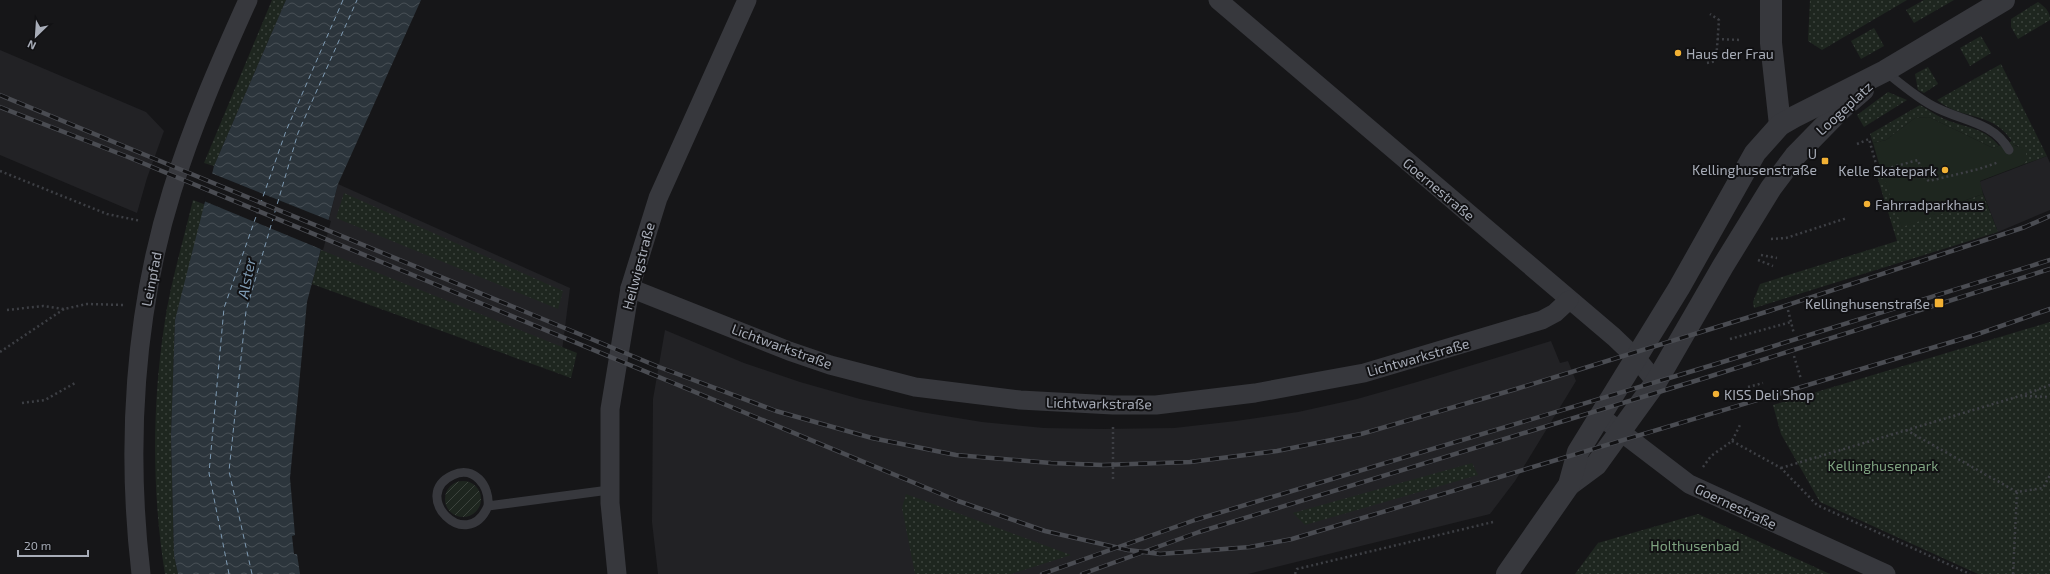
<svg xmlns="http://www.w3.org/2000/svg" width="2050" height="574" font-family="'Exo 2',sans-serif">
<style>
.built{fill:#222225}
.grass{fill:url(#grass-dots)}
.garden{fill:url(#garden-furrows)}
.pitch{fill:#1e261f}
.water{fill:url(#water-waves)}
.pier{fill:#161618}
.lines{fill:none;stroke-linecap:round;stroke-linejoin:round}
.ferry{stroke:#7f9bb3;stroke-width:1;stroke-dasharray:5 4;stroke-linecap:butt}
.path{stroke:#3d3f44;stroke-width:2.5;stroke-dasharray:2 3;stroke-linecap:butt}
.service{stroke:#37383d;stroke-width:9}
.minor{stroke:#37383d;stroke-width:19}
.tertiary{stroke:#37383d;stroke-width:22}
.rail-casing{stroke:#4a4c52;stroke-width:4.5}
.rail{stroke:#111113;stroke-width:3;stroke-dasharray:9;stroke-linecap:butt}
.poi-dot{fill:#f2b134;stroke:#111113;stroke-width:1.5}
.labels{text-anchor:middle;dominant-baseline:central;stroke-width:4;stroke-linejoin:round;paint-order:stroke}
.poi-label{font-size:14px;fill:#a8adb8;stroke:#111113;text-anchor:start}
.street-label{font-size:14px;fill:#a8adb8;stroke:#111113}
.park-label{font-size:14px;fill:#7fa381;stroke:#111113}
.water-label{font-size:15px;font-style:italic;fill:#7f9bb3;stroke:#111113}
</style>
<defs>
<pattern id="grass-dots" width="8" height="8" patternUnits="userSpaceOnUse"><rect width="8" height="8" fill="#1e261f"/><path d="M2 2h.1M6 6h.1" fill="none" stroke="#3c433d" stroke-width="1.8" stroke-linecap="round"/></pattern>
<pattern id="garden-furrows" width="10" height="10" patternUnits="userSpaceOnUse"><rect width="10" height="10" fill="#1e261f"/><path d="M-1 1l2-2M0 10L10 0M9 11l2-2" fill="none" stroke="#3c433d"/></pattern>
<pattern id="water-waves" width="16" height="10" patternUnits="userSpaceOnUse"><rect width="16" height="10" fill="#2c353c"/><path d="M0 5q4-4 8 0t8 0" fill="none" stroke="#485056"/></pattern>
</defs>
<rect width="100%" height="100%" fill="#161618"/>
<!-- built -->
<g class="built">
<path d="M 0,50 L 146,112 L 164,131 L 147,178 L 137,213 L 0,155 Z"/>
<path d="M 2047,156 L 2050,163 L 2050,210 L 1998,232 L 1979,182 Z"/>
<path d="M 338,184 L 570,288 L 561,359 L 318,263 Z"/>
<path d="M 665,330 L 744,363 L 800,382 L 860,399 L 921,412 L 982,422 L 1044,428 L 1102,429 L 1174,428 L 1236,421 L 1298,412 L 1357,399 L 1417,382 L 1551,341 L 1560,363 L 1568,361 L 1576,381 L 1515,481 L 1490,514 L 1248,574 L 658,574 L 652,522 L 653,399 Z"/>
</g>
<!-- grass -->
<g class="grass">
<path d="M 272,0 L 286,0 L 214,166 L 204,163 Z"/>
<path d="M 1810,0 L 1907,0 L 1822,50 L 1808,41 Z"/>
<path d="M 1924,0 L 1954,0 L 1914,23 L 1906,10 Z"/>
<path d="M 2038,2 C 2045,7 2050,11 2050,20 L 2018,39 L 2011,27 L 2011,19 Z"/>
<path d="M 1874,28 L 1884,46 L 1861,59 L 1851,41 Z"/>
<path d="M 1981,36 L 1991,53 L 1970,66 L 1960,48 Z"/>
<path d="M 2001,64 L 2047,156 L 2022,165 L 2026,161 L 2018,146 L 2014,145 C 1996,110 1961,121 1937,100 Z"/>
<path d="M 1928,67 L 1938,84 L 1924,93 L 1918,90 L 1915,74 Z"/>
<path d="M 1888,92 L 1907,100 L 1864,127 L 1857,115 Z"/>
<path d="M 1920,105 C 1929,110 1938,117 1947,120 C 1967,128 1985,128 1999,146 L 1993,148 L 1929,117 L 1915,118 L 1886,140 L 1873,143 L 1870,134 Z"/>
<path d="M 1882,174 L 1887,183 L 1949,206 L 1983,194 L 1998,232 L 1754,308 L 1753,302 L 1760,284 L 1897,241 L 1877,176 Z"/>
<path d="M 344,193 L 563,291 L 558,309 L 336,218 Z"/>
<path d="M 193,200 L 206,205 L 175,320 L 171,436 L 174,555 L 178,574 L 165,574 C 152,494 152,407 164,327 C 170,284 183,242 193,200 Z"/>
<path d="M 321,250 L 577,353 L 571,378 L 312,284 Z"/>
<path d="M 2050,322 L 2050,574 L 1978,574 L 1820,502 L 1781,434 L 1773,405 Z"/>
<path d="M 1472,463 L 1478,475 L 1305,525 L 1293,513 Z"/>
<path d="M 906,494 L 1071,555 L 1011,574 L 915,574 L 902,508 Z"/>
<path d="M 1698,514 L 1830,574 L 1575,574 L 1598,543 Z"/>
</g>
<!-- garden -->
<circle class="garden" cx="463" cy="499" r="18"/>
<!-- pitch -->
<path class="pitch" d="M 1929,117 L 1993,148 L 2012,141 L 2014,145 L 2022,148 L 2026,152 L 2026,161 L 2022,165 L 1980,181 L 1983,194 L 1949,206 L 1947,212 L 1902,227 L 1882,174 L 1873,143 L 1886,140 L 1915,118 Z"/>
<!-- water -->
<path class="water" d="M 286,0 L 421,0 L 338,184 L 307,302 L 290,478 L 295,535 L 292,536 L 294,554 L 297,554 L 300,574 L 178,574 L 174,555 L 171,436 L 175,320 L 214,166 Z"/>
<!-- pier -->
<path class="pier" d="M 211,173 L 331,221 L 323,250 L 204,201 Z"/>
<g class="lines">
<!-- ferry -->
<g class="ferry">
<path d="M 229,574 L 209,473 L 224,308 L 286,131 L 343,0"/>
<path d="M 252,574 L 229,471 L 246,311 L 298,133 L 357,0"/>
</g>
<!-- path -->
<g class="path">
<path d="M 1717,39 L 1741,40"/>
<path d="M 1707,63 L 1716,61 L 1719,20 L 1710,14"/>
<path d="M 1857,144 L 1869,139 L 1878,171 L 1918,160 L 1924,177 L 1929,181 L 1979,169 L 1999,162"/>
<path d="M 0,171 L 107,214 L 141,221"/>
<path d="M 1771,239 L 1786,238 L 1847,218"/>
<path d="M 1761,255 L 1777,258"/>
<path d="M 1758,260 L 1773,266"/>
<path d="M 7,310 L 43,306 L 64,309 L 87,304 L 125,305"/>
<path d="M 1788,310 L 1794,334"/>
<path d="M 1730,339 L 1791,322"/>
<path d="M 0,352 L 64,309"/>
<path d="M 1794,356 L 1801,379"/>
<path d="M 1748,387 L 1763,383"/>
<path d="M 2025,396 L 2050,397"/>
<path d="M 22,403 L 45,400 L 75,383"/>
<path d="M 1113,427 L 1113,482"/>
<path d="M 1906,430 L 2017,492"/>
<path d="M 1732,441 L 1781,468 L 1817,505 L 1970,574"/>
<path d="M 1703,467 L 1711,456 L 1732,441 L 1741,423"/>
<path d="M 1781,468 L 2023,395 L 2050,385"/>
<path d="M 1295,574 L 1297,569 L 1493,522"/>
<path d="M 2013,574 L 2017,492 L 2043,488 L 2050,475"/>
</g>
<!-- service -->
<g class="service">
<path d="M 1886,72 C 1901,84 1916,97 1933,106 C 1960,121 1993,121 2009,150"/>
<path d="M 488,506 C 490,486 474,465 453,475 C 409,495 467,555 488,506 L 609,490"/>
</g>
<!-- minor -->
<g class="minor">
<path d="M 1218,0 L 1614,337 L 1637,359 L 1656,382"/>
<path d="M 630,288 L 789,351 L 830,365 L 915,387 L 1020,400 L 1113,405 L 1156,405 L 1255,393 L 1364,373 L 1542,320 L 1555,313 L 1569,300"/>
<path d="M 1600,416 L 1689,484 L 1886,574"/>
<path d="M 141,574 C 126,447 134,313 172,191 C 192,126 220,62 248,0"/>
<path d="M 617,574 L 610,503 L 610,409 L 630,288 L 658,198 L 747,0"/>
</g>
<!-- tertiary -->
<g class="tertiary">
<path d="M 1771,0 L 1771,43 L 1780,125"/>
<path d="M 1569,485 L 1596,465 L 1656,382 L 1723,266 L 1771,188 L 1795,156 L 1840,110 L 1863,90"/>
<path d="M 1507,574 L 1569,485 L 1578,452 L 1679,288 L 1755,153 L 1780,125 L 1794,117 L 1885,71 L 2004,0"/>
</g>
<!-- rail casing -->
<g class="rail-casing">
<g id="rail">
<path d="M 0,95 L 659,367 L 776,411 L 872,438 L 956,455 L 1051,463 L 1103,465 L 1190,462 L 1277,451 L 1361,434 L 1516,389 L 1769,311 L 2025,227 L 2050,216"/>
<path d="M 0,107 L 128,157 L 958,501 L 1045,531 L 1128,550 L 1160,554 L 1250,547 L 1292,539 L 1975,335 L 2050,309"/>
<path d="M 1042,574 L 1195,520 L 1716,364 L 2050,260"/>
<path d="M 1082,574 L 1199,532 L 1708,377 L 2050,269"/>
</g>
</g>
<!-- rail -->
<use href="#rail" class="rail"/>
</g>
<!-- markers -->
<g class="poi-dot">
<circle cx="1678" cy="53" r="4"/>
<rect x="1821" y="157" width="8" height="8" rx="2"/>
<circle cx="1945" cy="170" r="4"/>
<circle cx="1867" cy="204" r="4"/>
<rect x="1934" y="298" width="10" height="10" rx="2"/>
<circle cx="1716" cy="394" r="4"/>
</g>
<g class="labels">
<!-- poi labels -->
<g class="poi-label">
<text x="1686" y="53">Haus der Frau</text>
<text x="1817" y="153" text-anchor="end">U<tspan x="1817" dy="16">Kellinghusenstraße</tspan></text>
<text x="1937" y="170" text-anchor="end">Kelle Skatepark</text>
<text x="1875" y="204">Fahrradparkhaus</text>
<text x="1930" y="303" text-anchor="end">Kellinghusenstraße</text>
<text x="1724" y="394">KISS Deli Shop</text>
</g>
<!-- street labels -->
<g class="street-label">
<text transform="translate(1844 108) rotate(-43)">Loogeplatz</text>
<text transform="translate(1439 189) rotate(40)">Goernestraße</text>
<text transform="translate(638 266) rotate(-75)">Heilwigstraße</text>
<text transform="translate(151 279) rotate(-79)">Leinpfad</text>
<text transform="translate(782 346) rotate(20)">Lichtwarkstraße</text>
<text transform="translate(1418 357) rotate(-16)">Lichtwarkstraße</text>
<text transform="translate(1099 403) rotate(1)">Lichtwarkstraße</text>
<text transform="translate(1736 506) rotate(25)">Goernestraße</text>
</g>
<!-- park labels -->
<g class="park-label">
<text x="1883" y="465">Kellinghusenpark</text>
<text x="1695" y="545">Holthusenbad</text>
</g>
<!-- water labels -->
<g class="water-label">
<text transform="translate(246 278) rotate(-79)">Alster</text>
</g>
</g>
<!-- north arrow -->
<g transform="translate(36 36) rotate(205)" stroke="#111113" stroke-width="3" paint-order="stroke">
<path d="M0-3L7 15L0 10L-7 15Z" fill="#a8adb8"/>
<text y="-6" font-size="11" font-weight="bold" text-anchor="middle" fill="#a8adb8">N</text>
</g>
<!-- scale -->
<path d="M18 550v6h70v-6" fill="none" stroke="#a8adb8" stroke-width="2"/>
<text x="24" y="550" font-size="12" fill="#a8adb8" stroke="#111113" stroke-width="3" paint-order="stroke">20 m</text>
</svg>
